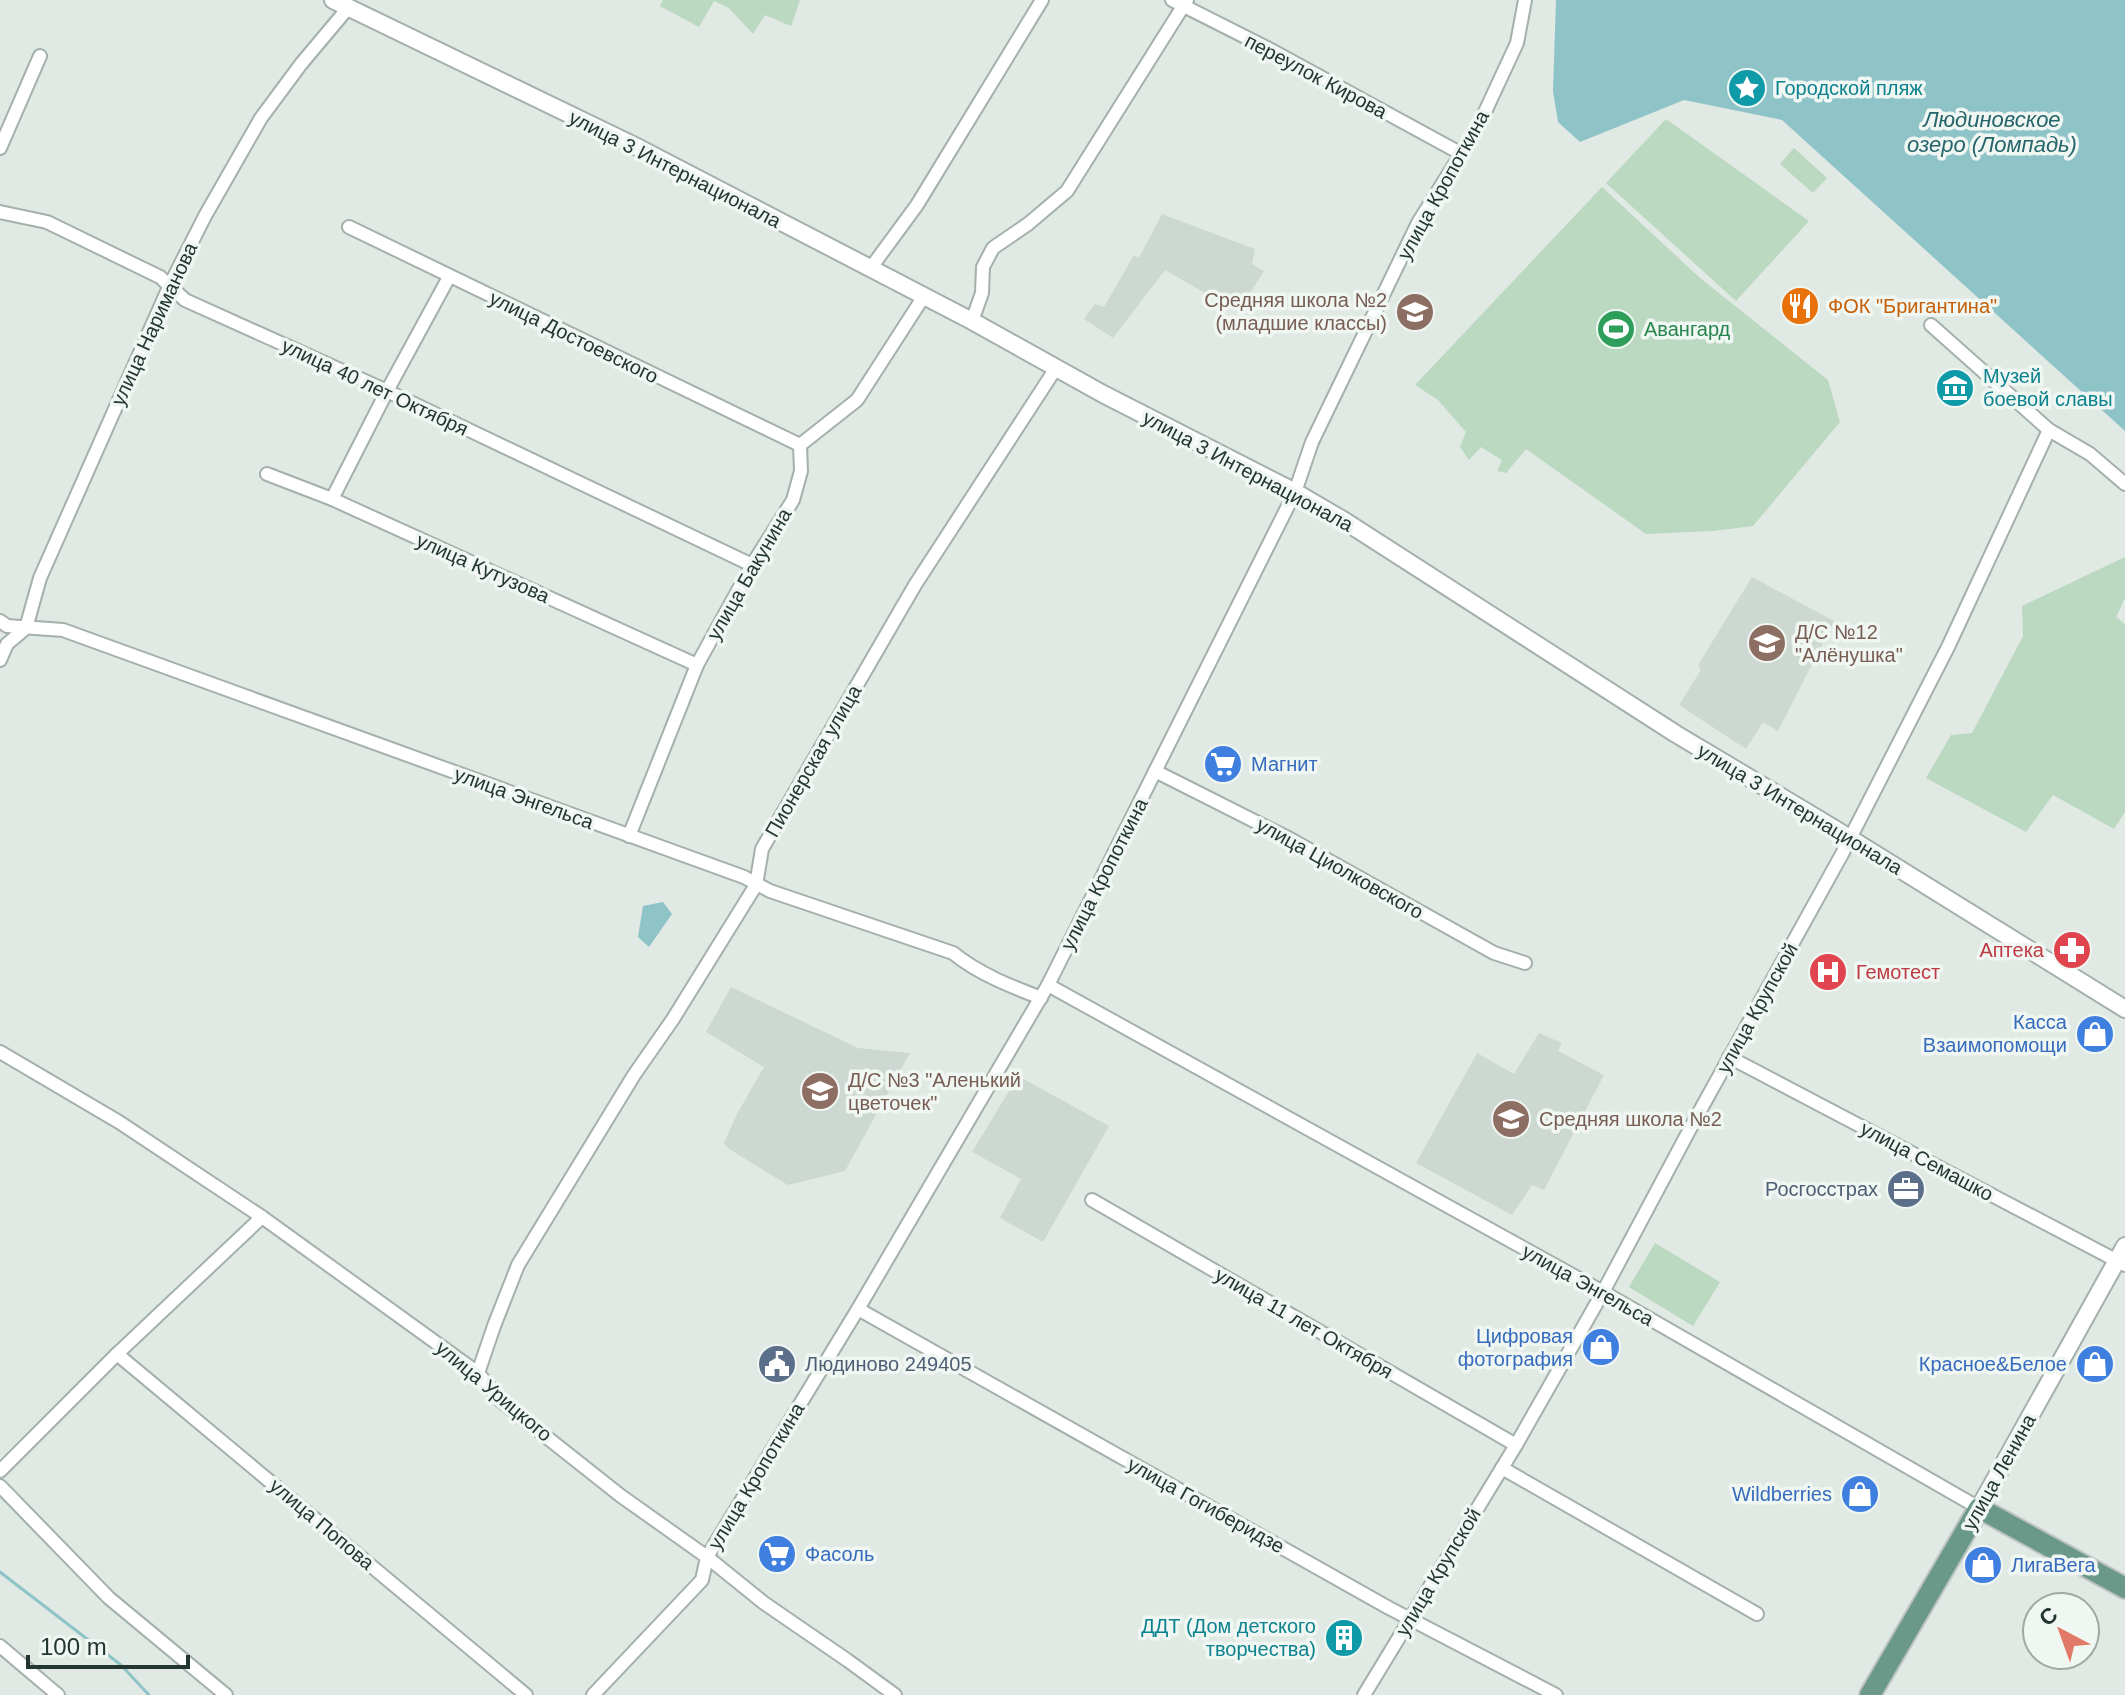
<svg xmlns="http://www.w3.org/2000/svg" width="2125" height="1695" font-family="Helvetica,sans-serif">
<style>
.built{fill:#ced8d3}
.green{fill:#bbd8c0}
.water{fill:#8ec3c8}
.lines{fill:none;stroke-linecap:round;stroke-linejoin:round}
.stream{stroke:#8ec3c8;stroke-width:3}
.minor-casing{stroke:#a4b0aa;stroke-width:16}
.tertiary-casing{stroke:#a4b0aa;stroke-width:20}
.primary-casing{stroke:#bdc3c1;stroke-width:24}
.minor{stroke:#fff;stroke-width:12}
.tertiary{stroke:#fff;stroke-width:16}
.primary{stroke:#6a9989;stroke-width:20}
.labels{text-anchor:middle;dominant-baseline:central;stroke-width:7;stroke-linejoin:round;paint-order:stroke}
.street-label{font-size:20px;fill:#233730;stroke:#f0f6f2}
.culture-label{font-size:20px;fill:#0d838f;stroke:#f0f6f2;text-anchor:start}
.education-label{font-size:20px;fill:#785e54;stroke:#f0f6f2;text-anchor:start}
.food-label{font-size:20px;fill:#c56008;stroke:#f0f6f2;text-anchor:start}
.leisure-label{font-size:20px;fill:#27864d;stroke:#f0f6f2;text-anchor:start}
.shop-label{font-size:20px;fill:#366cbe;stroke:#f0f6f2;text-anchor:end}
.health-label{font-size:20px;fill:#be3a42;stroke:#f0f6f2;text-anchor:end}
.service-label{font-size:20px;fill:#4e5e75;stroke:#f0f6f2;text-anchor:end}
.water-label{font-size:22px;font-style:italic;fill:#25656b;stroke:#f0f6f2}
</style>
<rect width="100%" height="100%" fill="#e0e9e4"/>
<!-- built -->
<g class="built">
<path d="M 1162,214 L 1255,249 L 1252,264 L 1264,271 L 1238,312 L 1165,270 L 1113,338 L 1084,319 L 1095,304 L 1104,307 L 1134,255 L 1139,258 Z"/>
<path d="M 1752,577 L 1834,621 L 1778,731 L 1763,722 L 1746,749 L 1679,705 L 1701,670 L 1698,665 Z"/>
<path d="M 731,987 L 858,1048 L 910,1053 L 845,1171 L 788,1185 L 729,1149 L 724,1143 L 737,1114 L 764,1067 L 706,1032 Z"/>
<path d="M 1539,1033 L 1562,1043 L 1558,1051 L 1604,1075 L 1544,1190 L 1532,1185 L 1512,1215 L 1416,1163 L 1477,1053 L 1514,1074 Z"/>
<path d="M 1018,1076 L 1109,1126 L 1043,1242 L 1000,1218 L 1021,1179 L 972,1152 Z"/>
</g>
<!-- green -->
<g class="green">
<path d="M 663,0 L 800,0 L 791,26 L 765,15 L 753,34 L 729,8 L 714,1 L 699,27 L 660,6 Z"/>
<path d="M 1666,119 L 1809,221 L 1736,301 L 1606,183 Z"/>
<path d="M 1794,148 L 1827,178 L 1813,193 L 1780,164 Z"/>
<path d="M 1602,187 L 1700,278 L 1828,380 L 1840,422 L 1753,526 L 1713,531 L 1646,534 L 1526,449 L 1506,473 L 1497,471 L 1502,460 L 1481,447 L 1469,460 L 1460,447 L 1466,432 L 1438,400 L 1415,385 Z"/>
<path d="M 2125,557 L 2125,598 L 2116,617 L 2125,624 L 2125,812 L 2114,829 L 2053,795 L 2026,832 L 1926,778 L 1951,735 L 1972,733 L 2023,636 L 2022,606 Z"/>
<path d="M 1655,1243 L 1720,1282 L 1693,1326 L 1629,1287 Z"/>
</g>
<!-- water -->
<g class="water">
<path d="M 1556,0 L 2125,0 L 2125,431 L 1782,120 L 1684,100 L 1580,142 L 1558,122 L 1553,91 Z"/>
<path d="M 663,902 L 672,914 L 649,947 L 638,937 L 643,906 Z"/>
</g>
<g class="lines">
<!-- stream -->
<path class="stream" d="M 0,1572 L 121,1665 L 149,1695"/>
<!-- minor casing -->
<g class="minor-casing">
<g id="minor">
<path d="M 1172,0 L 1271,50 L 1460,153"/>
<path d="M 0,148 L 40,56"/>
<path d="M 0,212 L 47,222 L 160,277 L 185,300 L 387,391 L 752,565"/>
<path d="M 349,227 L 800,445"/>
<path d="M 870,269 L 917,205 L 1042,0"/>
<path d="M 972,321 L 982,293 L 983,267 L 993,248 L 1028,224 L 1067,191 L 1187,0"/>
<path d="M 1931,325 L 2049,430 L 2090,454 L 2125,484"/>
<path d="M 267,474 L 332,499 L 697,665"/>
<path d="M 332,499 L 387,391 L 449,277"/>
<path d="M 0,621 L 7,626 L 63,630 L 744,877 L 770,891 L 953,953 C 979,974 1010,986 1041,998"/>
<path d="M 0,660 L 7,644 L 26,628 L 40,578 L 170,285 L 205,216 L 261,118 L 301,64 L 348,8"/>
<path d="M 1155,771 L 1290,839 L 1494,953 L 1525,963"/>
<path d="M 629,836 L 697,665 L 752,565 L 793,500 L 801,471 L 800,445 L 857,400 L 924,296"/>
<path d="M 1048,985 L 1603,1292 L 1979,1508"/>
<path d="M 0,1052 L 119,1122 L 262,1217 L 478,1373 L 501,1401 L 621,1496 L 707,1557 L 764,1603 L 847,1660 L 895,1695"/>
<path d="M 1729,1057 L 2125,1265"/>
<path d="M 1092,1200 L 1516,1445"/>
<path d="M 858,1309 L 1389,1608 L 1556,1695"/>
<path d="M 117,1354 L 526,1695"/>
<path d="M 478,1373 L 494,1326 L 518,1265 L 634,1075 L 673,1019 L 756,885 L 762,849 L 915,585 L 1056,368"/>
<path d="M 1502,1468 L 1757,1614"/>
<path d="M 0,1471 L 117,1354 L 262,1217"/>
<path d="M 0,1486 L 109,1598 L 226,1695"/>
<path d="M 0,1646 L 58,1695"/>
<path d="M 593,1695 L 702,1580 L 707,1557 L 858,1309 L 1048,985 L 1295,492 L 1312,442 L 1418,223 L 1478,127 L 1517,43 L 1525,0"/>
<path d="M 1364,1695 L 1516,1445 L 1603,1292 L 1691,1127 L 1842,854 L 1948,647 L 2049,430"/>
</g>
</g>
<!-- tertiary casing -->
<g class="tertiary-casing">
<g id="tertiary">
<path d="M 333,0 L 639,148 L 972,321 L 1103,394 L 1295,492 L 1343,520 L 1676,734 L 1835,829 L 2125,1009"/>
<path d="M 1979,1508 L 2125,1246"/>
</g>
</g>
<!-- primary casing -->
<g class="primary-casing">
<path id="primary" d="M 1870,1695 L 1979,1508 L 2125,1588"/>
</g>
<!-- minor -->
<use href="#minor" class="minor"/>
<!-- tertiary -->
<use href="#tertiary" class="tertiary"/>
<!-- primary -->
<use href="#primary" class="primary"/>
</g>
<!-- icons -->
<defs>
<g id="sight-disc" transform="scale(2)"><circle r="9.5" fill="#0f9aa8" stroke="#f0f6f2"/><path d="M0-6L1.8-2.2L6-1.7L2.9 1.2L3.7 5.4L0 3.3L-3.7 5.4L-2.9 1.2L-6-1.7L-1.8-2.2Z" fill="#fff"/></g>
<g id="restaurant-disc" transform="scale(2)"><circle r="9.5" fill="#e8710a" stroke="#f0f6f2"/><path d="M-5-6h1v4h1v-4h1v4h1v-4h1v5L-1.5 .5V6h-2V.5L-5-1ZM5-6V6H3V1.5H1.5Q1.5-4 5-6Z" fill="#fff"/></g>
<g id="school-disc" transform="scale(2)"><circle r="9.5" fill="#8d6e63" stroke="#f0f6f2"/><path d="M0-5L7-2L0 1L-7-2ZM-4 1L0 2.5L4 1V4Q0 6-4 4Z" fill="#fff"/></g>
<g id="stadium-disc" transform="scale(2)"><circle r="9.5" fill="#2e9e5b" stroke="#f0f6f2"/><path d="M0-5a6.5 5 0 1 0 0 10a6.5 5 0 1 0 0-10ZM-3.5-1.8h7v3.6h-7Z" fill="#fff"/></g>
<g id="museum-disc" transform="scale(2)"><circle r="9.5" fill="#0f9aa8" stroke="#f0f6f2"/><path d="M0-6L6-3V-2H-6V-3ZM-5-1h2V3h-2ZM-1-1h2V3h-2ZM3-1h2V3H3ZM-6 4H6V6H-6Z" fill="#fff"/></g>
<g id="supermarket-disc" transform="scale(2)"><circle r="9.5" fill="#3f7fe0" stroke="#f0f6f2"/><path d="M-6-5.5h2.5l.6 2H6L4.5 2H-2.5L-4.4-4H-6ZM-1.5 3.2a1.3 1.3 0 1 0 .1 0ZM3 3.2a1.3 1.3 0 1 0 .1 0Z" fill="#fff"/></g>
<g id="pharmacy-disc" transform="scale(2)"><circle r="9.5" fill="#e0444e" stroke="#f0f6f2"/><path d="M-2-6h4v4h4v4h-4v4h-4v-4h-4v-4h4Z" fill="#fff"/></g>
<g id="hospital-disc" transform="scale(2)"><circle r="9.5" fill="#e0444e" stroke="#f0f6f2"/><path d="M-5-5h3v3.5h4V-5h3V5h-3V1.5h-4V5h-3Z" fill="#fff"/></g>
<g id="shop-disc" transform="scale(2)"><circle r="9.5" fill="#3f7fe0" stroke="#f0f6f2"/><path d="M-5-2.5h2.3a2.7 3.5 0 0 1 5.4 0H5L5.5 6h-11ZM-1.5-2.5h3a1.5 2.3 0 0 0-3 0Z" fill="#fff"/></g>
<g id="office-disc" transform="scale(2)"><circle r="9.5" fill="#5c6f8a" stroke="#f0f6f2"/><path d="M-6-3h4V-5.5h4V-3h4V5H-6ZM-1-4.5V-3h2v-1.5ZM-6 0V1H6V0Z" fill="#fff"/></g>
<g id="civic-disc" transform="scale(2)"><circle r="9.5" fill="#5c6f8a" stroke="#f0f6f2"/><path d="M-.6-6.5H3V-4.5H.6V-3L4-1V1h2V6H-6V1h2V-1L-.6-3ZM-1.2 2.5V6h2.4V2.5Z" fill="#fff"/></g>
<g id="building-disc" transform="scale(2)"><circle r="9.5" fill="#0f9aa8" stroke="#f0f6f2"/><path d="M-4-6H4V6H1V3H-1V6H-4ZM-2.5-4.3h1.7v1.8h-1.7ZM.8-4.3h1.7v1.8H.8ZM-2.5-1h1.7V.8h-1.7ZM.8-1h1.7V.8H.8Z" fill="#fff"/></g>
</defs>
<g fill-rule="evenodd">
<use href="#sight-disc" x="1747" y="88"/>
<use href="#restaurant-disc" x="1800" y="306"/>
<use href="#school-disc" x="1415" y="312"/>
<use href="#stadium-disc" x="1616" y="329"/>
<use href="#museum-disc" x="1955" y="388"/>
<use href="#school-disc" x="1767" y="643"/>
<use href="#supermarket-disc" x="1223" y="764"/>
<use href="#pharmacy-disc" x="2072" y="950"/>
<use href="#hospital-disc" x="1828" y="972"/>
<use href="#shop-disc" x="2095" y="1034"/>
<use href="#school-disc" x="820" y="1091"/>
<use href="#school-disc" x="1511" y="1119"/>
<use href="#office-disc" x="1906" y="1189"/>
<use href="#shop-disc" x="1601" y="1347"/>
<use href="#civic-disc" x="777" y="1364"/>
<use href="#shop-disc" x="2095" y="1364"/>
<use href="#shop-disc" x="1860" y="1494"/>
<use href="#supermarket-disc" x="777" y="1554"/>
<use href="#shop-disc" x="1983" y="1565"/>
<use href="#building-disc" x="1344" y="1638"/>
</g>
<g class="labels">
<!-- street labels -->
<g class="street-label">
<text transform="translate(1316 76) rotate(28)">переулок Кирова</text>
<text transform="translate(675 169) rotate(27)">улица 3 Интернационала</text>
<text transform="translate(1443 185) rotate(-61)">улица Кропоткина</text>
<text transform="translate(154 324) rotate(-65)">улица Нариманова</text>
<text transform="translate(574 337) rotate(26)">улица Достоевского</text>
<text transform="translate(375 387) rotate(25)">улица 40 лет Октября</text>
<text transform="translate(1248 471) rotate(28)">улица 3 Интернационала</text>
<text transform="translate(483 568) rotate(24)">улица Кутузова</text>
<text transform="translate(749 574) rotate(-60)">улица Бакунина</text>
<text transform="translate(813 761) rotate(-60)">Пионерская улица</text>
<text transform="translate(524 798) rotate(20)">улица Энгельса</text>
<text transform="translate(1800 809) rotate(31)">улица 3 Интернационала</text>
<text transform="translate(1340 868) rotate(29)">улица Циолковского</text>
<text transform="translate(1104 874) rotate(-63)">улица Кропоткина</text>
<text transform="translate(1757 1008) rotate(-61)">улица Крупской</text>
<text transform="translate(1927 1161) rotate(28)">улица Семашко</text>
<text transform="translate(1588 1285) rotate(29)">улица Энгельса</text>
<text transform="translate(1304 1323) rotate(30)">улица 11 лет Октября</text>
<text transform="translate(494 1391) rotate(40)">улица Урицкого</text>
<text transform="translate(1999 1472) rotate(-61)">улица Ленина</text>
<text transform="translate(756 1476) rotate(-59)">улица Кропоткина</text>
<text transform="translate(1206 1505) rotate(29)">улица Гогиберидзе</text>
<text transform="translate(322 1524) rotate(40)">улица Попова</text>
<text transform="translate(1438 1572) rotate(-59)">улица Крупской</text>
</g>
<!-- culture labels -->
<g class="culture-label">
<text x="1775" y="88">Городской пляж</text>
<text x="1983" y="376">Музей<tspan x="1983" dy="23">боевой славы</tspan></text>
<text x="1316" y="1626" text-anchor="end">ДДТ (Дом детского<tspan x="1316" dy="23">творчества)</tspan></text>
</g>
<!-- education labels -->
<g class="education-label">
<text x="1387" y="300" text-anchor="end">Средняя школа №2<tspan x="1387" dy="23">(младшие классы)</tspan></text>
<text x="1795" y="632">Д/С №12<tspan x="1795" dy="23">"Алёнушка"</tspan></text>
<text x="848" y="1080">Д/С №3 "Аленький<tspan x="848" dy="23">цветочек"</tspan></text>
<text x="1539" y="1119">Средняя школа №2</text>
</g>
<!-- food labels -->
<g class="food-label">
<text x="1828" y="306">ФОК "Бригантина"</text>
</g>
<!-- leisure labels -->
<g class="leisure-label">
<text x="1644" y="329">Авангард</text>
</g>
<!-- shop labels -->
<g class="shop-label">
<text x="1251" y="764" text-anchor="start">Магнит</text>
<text x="2067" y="1022">Касса<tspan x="2067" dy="23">Взаимопомощи</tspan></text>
<text x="1573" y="1336">Цифровая<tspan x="1573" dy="23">фотография</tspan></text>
<text x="2067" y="1364">Красное&amp;Белое</text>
<text x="1832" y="1494">Wildberries</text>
<text x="805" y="1554" text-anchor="start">Фасоль</text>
<text x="2011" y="1565" text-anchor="start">ЛигаВега</text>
</g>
<!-- health labels -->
<g class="health-label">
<text x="2044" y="950">Аптека</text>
<text x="1856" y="972" text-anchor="start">Гемотест</text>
</g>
<!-- service labels -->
<g class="service-label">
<text x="1878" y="1189">Росгосстрах</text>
<text x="805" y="1364" text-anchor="start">Людиново 249405</text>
</g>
<!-- water labels -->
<g class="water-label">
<text x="1992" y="119">Людиновское<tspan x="1992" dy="25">озеро (Ломпадь)</tspan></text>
</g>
</g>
<!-- north arrow -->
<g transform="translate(2061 1631) rotate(319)"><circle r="38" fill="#f0f6f2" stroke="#9eaaa4" stroke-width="2"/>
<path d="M0-6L14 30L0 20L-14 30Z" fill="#e07a66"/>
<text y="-12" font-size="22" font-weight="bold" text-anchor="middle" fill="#233730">С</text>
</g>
<!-- scale -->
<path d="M28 1655v12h160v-12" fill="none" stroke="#233730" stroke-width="4"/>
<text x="40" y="1655" font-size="24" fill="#233730" stroke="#f0f6f2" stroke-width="6" paint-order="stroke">100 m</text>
</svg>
